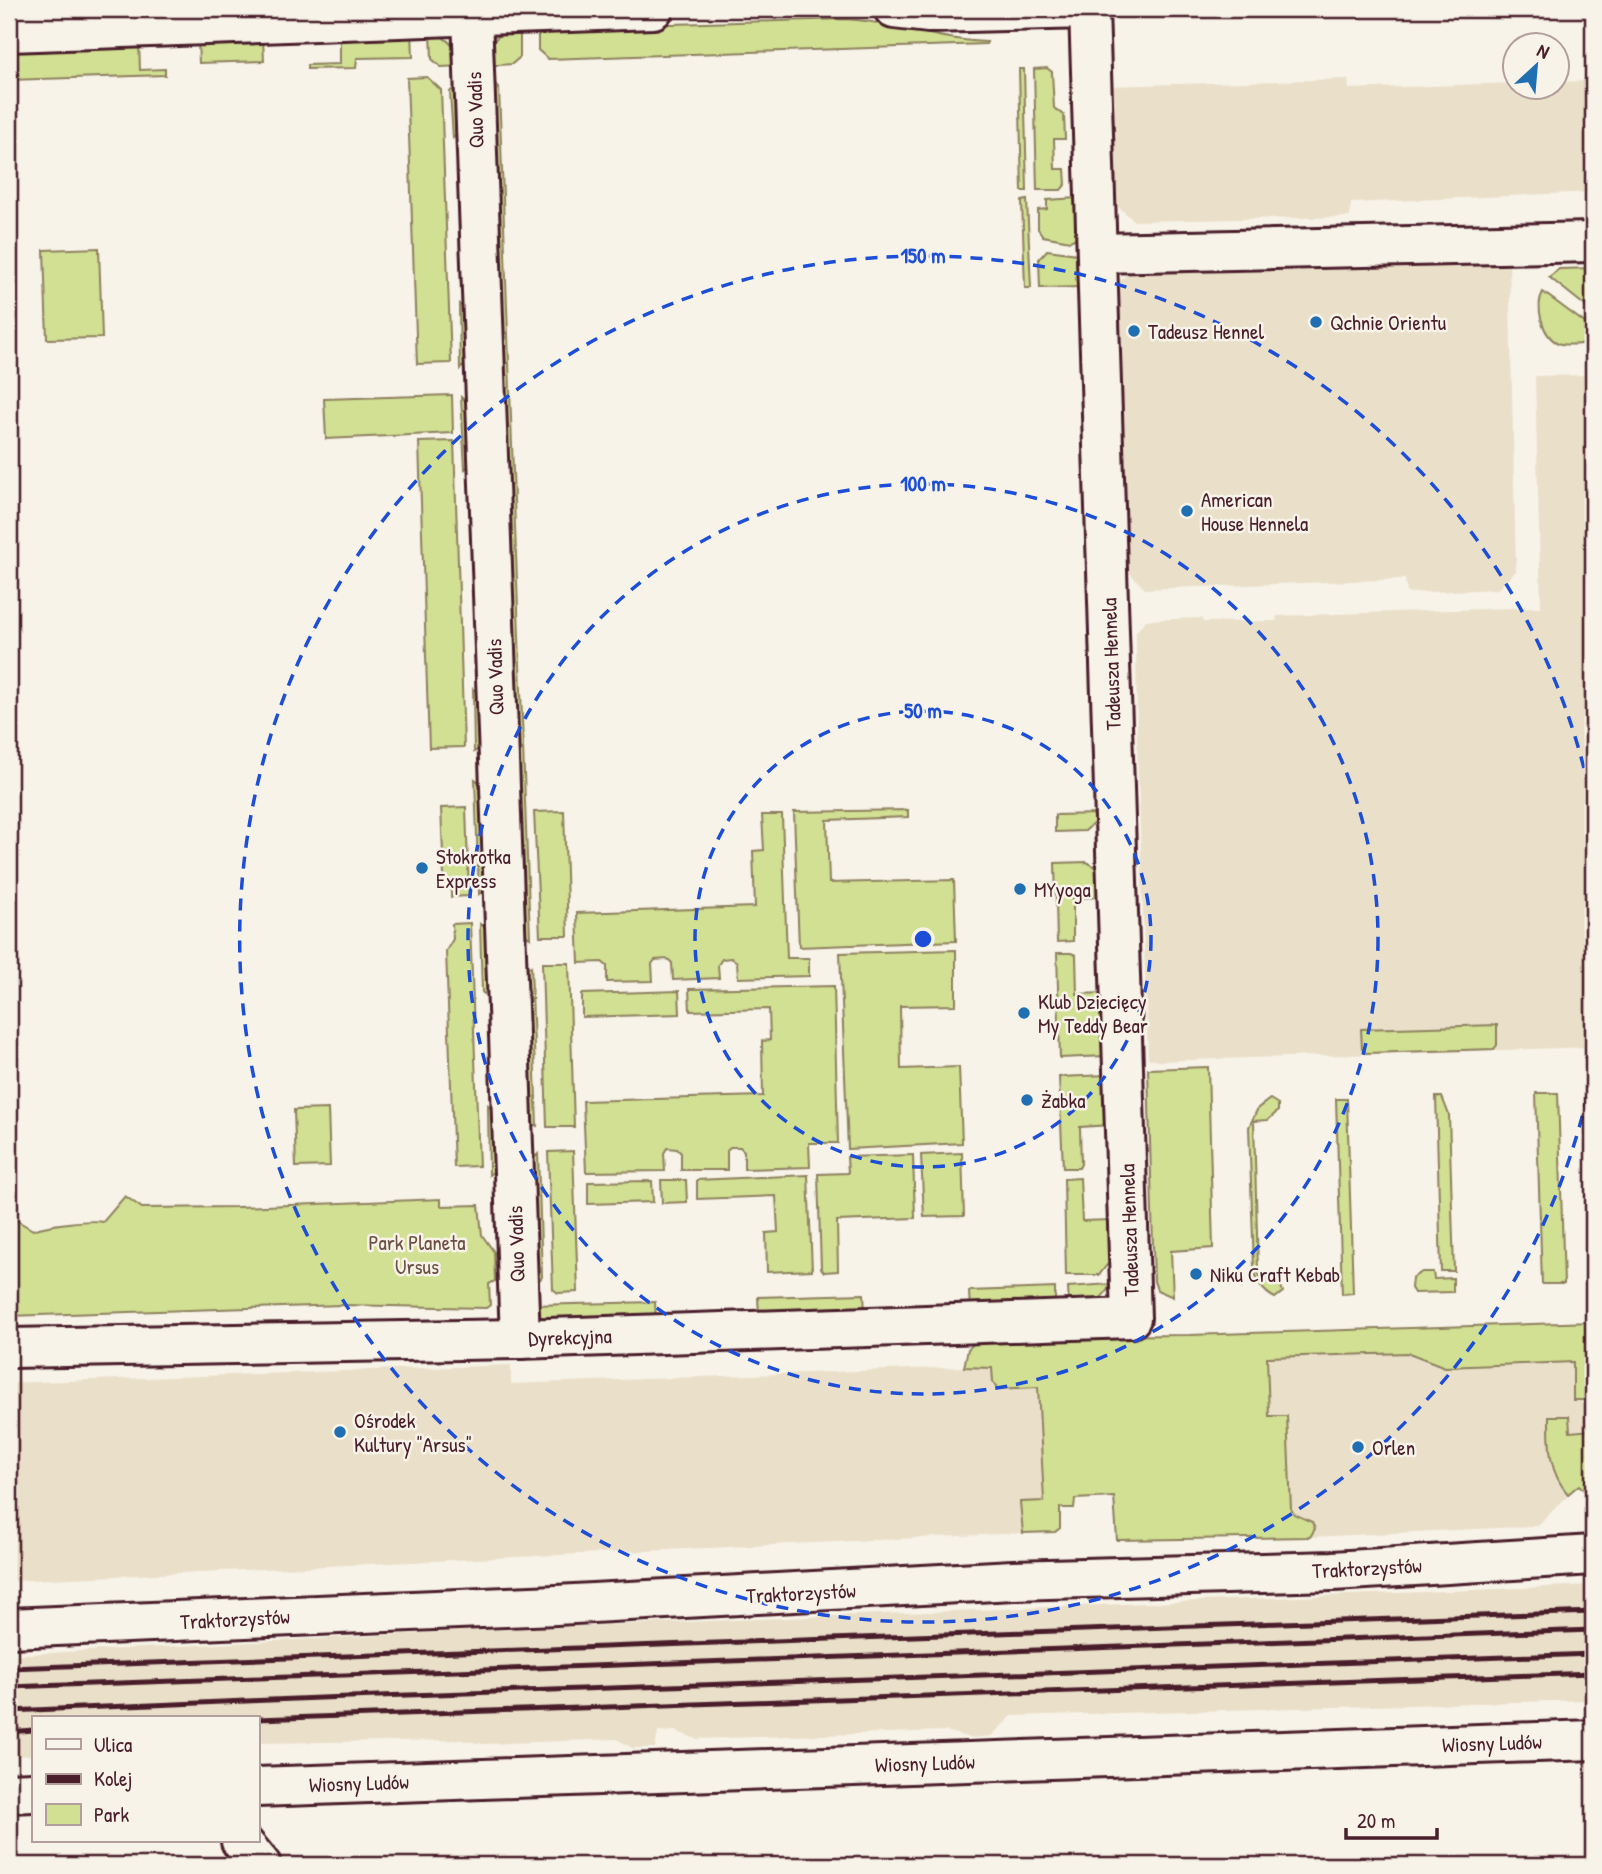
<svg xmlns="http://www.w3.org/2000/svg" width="1602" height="1874" font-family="'Patrick Hand',sans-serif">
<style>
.built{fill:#eadfc9}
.green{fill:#d1e093;stroke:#8e805f;stroke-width:2}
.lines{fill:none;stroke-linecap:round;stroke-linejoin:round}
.minor-casing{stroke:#4a1f2b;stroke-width:44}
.minor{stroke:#f7f3e8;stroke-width:38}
.rail{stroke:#4a1f2b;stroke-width:5}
.ring{fill:none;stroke:#1d4ed8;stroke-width:3.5;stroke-dasharray:12 9}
.poi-dot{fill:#1f6fb2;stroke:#f7f3e8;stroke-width:2.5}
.labels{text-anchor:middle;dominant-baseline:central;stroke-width:5;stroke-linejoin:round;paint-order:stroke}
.street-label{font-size:21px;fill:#4a1f2b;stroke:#f7f3e8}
.poi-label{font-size:21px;fill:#4a1f2b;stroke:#f7f3e8;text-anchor:start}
.park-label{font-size:21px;fill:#6c4f45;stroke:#f7f3e8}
.centre{fill:#1d4ed8;stroke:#f7f3e8;stroke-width:3.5}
.ring-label{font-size:21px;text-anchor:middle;font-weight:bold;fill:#1d4ed8;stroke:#f7f3e8;stroke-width:5;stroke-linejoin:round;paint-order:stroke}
</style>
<rect width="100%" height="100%" fill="#f7f3e8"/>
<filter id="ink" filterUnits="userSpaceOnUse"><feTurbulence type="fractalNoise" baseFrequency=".0143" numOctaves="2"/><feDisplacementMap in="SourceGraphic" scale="14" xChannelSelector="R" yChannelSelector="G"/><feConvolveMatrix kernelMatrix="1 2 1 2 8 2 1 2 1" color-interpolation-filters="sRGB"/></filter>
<g filter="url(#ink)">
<!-- built -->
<g class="built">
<path d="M 1348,79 L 1349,89 L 1514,83 L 1514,88 L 1556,88 L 1557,82 L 1593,81 L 1593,192 L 1351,203 L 1350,217 L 1134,221 L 1111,200 L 1107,86 Z"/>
<path d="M 1509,258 L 1516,571 L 1498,589 L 1407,593 L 1405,579 L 1145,589 L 1122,565 L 1113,289 L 1134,266 Z"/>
<path d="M 1593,375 L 1593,1047 L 1158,1061 L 1148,1058 L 1137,742 L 1136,632 L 1146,620 L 1202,618 L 1203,622 L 1276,621 L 1277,616 L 1541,607 L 1535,376 Z"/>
<path d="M 1593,1348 L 1593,1498 L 1579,1485 L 1537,1526 L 1310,1537 L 1315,1529 L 1312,1522 L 1294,1514 L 1291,1509 L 1287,1416 L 1269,1417 L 1267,1357 Z"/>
<path d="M 511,1365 L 511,1384 L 964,1367 L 1045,1367 L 1039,1404 L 1044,1501 L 1021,1525 L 1023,1533 L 9,1581 L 9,1383 Z"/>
<path d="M 1593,1585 L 1593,1700 L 1012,1716 L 991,1736 L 970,1738 L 946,1731 L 697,1739 L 675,1731 L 658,1732 L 655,1748 L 632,1748 L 617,1739 L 483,1744 L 462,1740 L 257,1743 L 257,1718 L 33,1718 L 33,1755 L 9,1756 L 9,1655 L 465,1631 Z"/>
</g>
<!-- green -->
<g class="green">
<path d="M 843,19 C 892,21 938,41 987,42 L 986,44 L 548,59 L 538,50 L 538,28 Z"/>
<path d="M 520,29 L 520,57 L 512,64 L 485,66 C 492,41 493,33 520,29 Z"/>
<path d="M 412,32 L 413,57 L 357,58 L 356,68 L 307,69 L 307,65 L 340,64 L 340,35 Z"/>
<path d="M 431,32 C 450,38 456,48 462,66 L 441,67 L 432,59 Z"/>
<path d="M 263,37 L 264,61 L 199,63 L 198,40 Z"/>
<path d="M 139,42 L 140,70 L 165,69 L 165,75 L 9,80 L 9,74 L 18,74 L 16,46 Z"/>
<path d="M 1047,68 L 1052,72 L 1054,108 L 1064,115 L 1065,139 L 1054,139 L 1055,169 L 1065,169 L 1066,184 L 1061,190 L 1037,190 L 1034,69 Z"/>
<path d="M 1019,69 L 1024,69 L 1027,191 L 1022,191 Z"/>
<path d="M 427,77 L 441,90 L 451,363 L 417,364 L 407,78 Z"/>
<path d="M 495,84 L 499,88 L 530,938 L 521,932 L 486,85 Z"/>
<path d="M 456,86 L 464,128 L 453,138 L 450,92 Z"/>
<path d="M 1077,198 L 1076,238 L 1070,241 L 1043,236 L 1038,229 L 1038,210 L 1047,209 L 1047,200 Z"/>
<path d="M 1027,200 L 1031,288 L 1025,288 L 1022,201 Z"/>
<path d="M 99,248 L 102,338 L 47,339 L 44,250 Z"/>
<path d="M 1047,250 L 1077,254 L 1080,287 L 1040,288 L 1039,259 Z"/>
<path d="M 1593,268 L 1593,312 L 1549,277 L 1559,269 Z"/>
<path d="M 1543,292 L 1593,329 L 1593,343 C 1584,343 1567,347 1558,343 C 1542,336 1535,306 1543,292 Z"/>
<path d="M 459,304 L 471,314 L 469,361 L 460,369 Z"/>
<path d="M 452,395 L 453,433 L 326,439 L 324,399 Z"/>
<path d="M 461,397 L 467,402 L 476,459 L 465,469 Z"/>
<path d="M 454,441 L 464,747 L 429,748 L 419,442 Z"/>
<path d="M 473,689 L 485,698 L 482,747 L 474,752 Z"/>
<path d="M 475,779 L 483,785 L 487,887 L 479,894 Z"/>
<path d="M 466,807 L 469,896 L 451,897 L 451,888 L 444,876 L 441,808 Z"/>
<path d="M 908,810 L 908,817 L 827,820 L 829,883 L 954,880 L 956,941 L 799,947 L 794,812 Z"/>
<path d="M 564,811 L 568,936 L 540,936 L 534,812 Z"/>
<path d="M 1098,814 L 1095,822 L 1085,831 L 1055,832 L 1055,815 Z"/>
<path d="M 762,815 L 782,815 L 787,958 L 809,958 L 809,976 L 738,978 L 737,962 L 731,958 L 722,959 L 718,965 L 719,978 L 673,980 L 672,963 L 668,959 L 655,960 L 652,964 L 653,981 L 607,982 L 607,966 L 602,962 L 579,963 L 577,913 L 755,907 L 753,851 L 764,850 Z"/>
<path d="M 1087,862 L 1102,872 L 1103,897 L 1073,898 L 1073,941 L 1057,942 L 1055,863 Z"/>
<path d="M 470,923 L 479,1166 L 454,1167 L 446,951 L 453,939 L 452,924 Z"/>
<path d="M 480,924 L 488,930 L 495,982 L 484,994 L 482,992 Z"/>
<path d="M 956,950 L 956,1005 L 900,1006 L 901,1069 L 959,1067 L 962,1143 L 848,1149 L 840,953 Z"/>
<path d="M 1057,953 L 1071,953 L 1076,955 L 1077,994 L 1105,993 L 1107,1056 L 1060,1058 Z"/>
<path d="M 542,963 L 569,963 L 574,1127 L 547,1127 Z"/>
<path d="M 531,966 L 537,1126 L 528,1122 L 525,970 Z"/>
<path d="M 834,986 L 838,1143 L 809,1143 L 810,1167 L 744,1169 L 744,1151 L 740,1147 L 730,1147 L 727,1151 L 727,1170 L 681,1170 L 681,1153 L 677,1149 L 667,1148 L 664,1153 L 665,1171 L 586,1172 L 583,1101 L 763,1096 L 762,1041 L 770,1040 L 769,1009 L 690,1011 L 689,989 Z"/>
<path d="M 679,991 L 680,1014 L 582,1017 L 582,994 Z"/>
<path d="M 1497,1025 L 1497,1045 L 1494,1049 L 1366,1053 L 1362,1049 L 1361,1029 Z"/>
<path d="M 1208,1067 L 1213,1248 L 1171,1251 L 1173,1297 L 1157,1290 L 1154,1281 L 1148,1069 Z"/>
<path d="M 1108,1075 L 1111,1125 L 1080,1127 L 1081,1164 L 1079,1168 L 1063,1168 L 1059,1077 Z"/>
<path d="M 1536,1093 L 1558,1093 L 1564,1284 L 1542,1284 Z"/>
<path d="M 1436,1097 L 1442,1097 L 1449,1115 L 1454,1271 L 1441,1271 Z"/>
<path d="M 1270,1099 L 1278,1104 L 1278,1111 L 1268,1120 L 1254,1121 L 1258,1272 L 1261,1278 L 1274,1278 L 1279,1281 L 1283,1292 L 1275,1298 C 1263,1292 1256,1280 1254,1267 L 1249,1127 L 1258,1108 Z"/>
<path d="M 1336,1099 L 1347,1099 L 1353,1293 L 1342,1294 Z"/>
<path d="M 488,1105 L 500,1116 L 497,1169 L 489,1175 Z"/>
<path d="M 328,1109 L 330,1166 L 296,1167 L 294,1110 Z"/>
<path d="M 573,1151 L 578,1292 L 558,1293 L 553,1289 L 548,1152 Z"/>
<path d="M 962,1153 L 964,1216 L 924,1217 L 921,1155 Z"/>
<path d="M 538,1154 L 542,1277 L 538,1282 L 529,1282 L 531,1161 Z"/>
<path d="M 913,1155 L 915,1218 L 837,1221 L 838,1271 L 824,1272 L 821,1268 L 818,1174 L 848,1173 L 847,1157 Z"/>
<path d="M 808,1175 L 812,1270 L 767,1272 L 766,1233 L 778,1232 L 776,1196 L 697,1199 L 697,1180 Z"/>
<path d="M 1080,1178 L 1082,1221 L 1112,1220 L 1114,1265 L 1107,1265 L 1099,1275 L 1066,1275 L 1064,1179 Z"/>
<path d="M 661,1180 L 686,1180 L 687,1202 L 662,1203 Z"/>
<path d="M 652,1181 L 653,1202 L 588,1204 L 588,1182 Z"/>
<path d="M 125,1196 L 142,1208 L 237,1207 L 441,1199 L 441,1206 L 479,1205 L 482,1235 L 494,1252 L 495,1281 L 489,1284 L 490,1305 L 486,1308 L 342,1305 L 9,1316 L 9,1216 L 33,1230 C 46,1225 90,1219 103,1222 Z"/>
<path d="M 1422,1272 L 1433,1272 L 1434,1279 L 1453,1278 L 1453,1292 L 1414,1293 L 1411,1288 L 1412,1278 Z"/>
<path d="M 1110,1284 C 1103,1304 1087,1304 1069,1308 L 1068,1287 Z"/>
<path d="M 1055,1288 L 1055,1308 L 970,1312 L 969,1291 Z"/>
<path d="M 864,1294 L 865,1312 L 759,1316 L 758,1297 Z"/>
<path d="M 655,1302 L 656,1319 L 548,1323 L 540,1319 L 533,1305 Z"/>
<path d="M 1593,1322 L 1593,1400 L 1573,1400 L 1573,1362 L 1445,1367 L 1409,1353 L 1267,1357 L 1269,1416 L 1287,1416 L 1291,1509 L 1294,1514 L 1312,1522 L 1315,1529 L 1310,1537 L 1117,1540 L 1114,1497 L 1075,1499 L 1074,1508 L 1060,1508 L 1060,1528 L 1055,1532 L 1023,1533 L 1020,1502 L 1044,1501 L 1038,1387 L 997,1389 L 993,1382 L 992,1368 L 964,1367 L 968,1349 L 977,1341 L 1069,1336 L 1190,1335 Z"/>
<path d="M 1549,1416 L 1569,1416 L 1570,1432 L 1593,1430 L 1593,1498 L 1579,1485 L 1568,1494 C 1548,1471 1549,1446 1549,1416 Z"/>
</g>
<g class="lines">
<!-- minor casing -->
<g class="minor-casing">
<g id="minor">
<path d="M 894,9 L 929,13 L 1089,9"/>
<path d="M 472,15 L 520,1339"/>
<path d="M 9,32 L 653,9"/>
<path d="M 1097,253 L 1593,242"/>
<path d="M 9,1348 L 520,1339 L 1131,1318 L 1089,9"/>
<path d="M 9,1628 L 556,1605 L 1013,1580 L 1333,1571 L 1593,1555"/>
<path d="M 257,1787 L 1593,1740"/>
<path d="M 9,1793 L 33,1792"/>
<path d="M 241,1841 L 261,1865"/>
</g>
</g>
<!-- minor -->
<use href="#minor" class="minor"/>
<!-- rail -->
<g class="rail">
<path d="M 9,1668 L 1593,1612"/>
<path d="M 9,1687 L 1593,1630"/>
<path d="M 9,1711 L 320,1698 L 1593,1654"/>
<path d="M 257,1719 L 1593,1673"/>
<path d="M 9,1732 L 33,1730"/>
</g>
</g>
</g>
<!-- distance rings -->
<g class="ring">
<circle cx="923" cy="939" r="228"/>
<circle cx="923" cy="939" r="455"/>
<path d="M1592 1075A683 683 0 1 1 1592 803"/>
</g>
<!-- markers -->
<g class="poi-dot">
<circle cx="1316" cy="322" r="7"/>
<circle cx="1134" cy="331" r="7"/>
<circle cx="1187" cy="511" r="7"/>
<circle cx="422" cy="868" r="7"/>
<circle cx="1020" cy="889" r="7"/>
<circle cx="1024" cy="1013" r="7"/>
<circle cx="1027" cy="1100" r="7"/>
<circle cx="1196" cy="1274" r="7"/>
<circle cx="340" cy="1432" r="7"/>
<circle cx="1358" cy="1447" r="7"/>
</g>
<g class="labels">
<!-- street labels -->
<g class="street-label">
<text transform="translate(475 110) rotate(-92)">Quo Vadis</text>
<text transform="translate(1111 664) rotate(-92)">Tadeusza Hennela</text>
<text transform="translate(495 677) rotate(-92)">Quo Vadis</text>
<text transform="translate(1129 1230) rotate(-92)">Tadeusza Hennela</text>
<text transform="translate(516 1244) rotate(-92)">Quo Vadis</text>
<text transform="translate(570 1337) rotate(-2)">Dyrekcyjna</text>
<text transform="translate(1367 1568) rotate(-3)">Traktorzystów</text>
<text transform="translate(801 1593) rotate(-3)">Traktorzystów</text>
<text transform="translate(235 1619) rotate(-3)">Traktorzystów</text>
<text transform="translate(1492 1743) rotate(-2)">Wiosny Ludów</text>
<text transform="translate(925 1763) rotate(-2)">Wiosny Ludów</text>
<text transform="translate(359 1783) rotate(-2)">Wiosny Ludów</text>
</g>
<!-- poi labels -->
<g class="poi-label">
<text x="1330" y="322">Qchnie Orientu</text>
<text x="1148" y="331">Tadeusz Hennel</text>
<text x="1201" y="499">American<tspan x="1201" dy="24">House Hennela</tspan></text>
<text x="436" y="856">Stokrotka<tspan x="436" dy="24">Express</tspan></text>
<text x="1034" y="889">MYyoga</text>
<text x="1038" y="1001">Klub Dziecięcy<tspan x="1038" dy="24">My Teddy Bear</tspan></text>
<text x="1041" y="1100">Żabka</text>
<text x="1210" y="1274">Niku Craft Kebab</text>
<text x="354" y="1420">Ośrodek<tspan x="354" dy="24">Kultury "Arsus"</tspan></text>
<text x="1372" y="1447">Orlen</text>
</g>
<!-- park labels -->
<g class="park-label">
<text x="417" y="1242">Park Planeta<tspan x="417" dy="24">Ursus</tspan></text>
</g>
</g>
<circle cx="923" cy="939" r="10" class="centre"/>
<g class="ring-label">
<text x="923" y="263">150 m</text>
<text x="923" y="491">100 m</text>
<text x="923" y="718">50 m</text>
</g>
<!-- margin -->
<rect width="1602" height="1874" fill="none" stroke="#f7f3e8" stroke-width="35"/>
<rect x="18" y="18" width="1567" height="1839" fill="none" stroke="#4a1f2b" stroke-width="2.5" filter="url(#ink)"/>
<!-- legend -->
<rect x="32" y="1716" width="228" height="126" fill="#f7f3e8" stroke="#b29e9c" stroke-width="2"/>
<rect x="46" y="1739" width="35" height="10" fill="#f7f3e8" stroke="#b29e9c" stroke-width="2"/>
<text x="94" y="1752" font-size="21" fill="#4a1f2b">Ulica</text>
<rect x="46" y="1774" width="35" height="10" fill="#4a1f2b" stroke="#b29e9c" stroke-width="2"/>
<text x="94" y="1786" font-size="21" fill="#4a1f2b">Kolej</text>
<rect x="46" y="1804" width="35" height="21" fill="#d1e093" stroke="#b29e9c" stroke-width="2"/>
<text x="94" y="1822" font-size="21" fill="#4a1f2b">Park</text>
<!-- north arrow -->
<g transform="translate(1536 66) rotate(26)"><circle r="33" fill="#f7f3e8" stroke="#b29e9c" stroke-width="2"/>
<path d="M0-5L12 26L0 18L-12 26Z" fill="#1f6fb2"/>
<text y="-10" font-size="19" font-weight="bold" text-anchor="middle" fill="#4a1f2b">N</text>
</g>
<!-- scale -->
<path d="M1346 1828v10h91v-10" fill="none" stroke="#4a1f2b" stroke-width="3.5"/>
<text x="1357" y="1828" font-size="21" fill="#4a1f2b" stroke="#f7f3e8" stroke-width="5" paint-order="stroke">20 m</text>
</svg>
